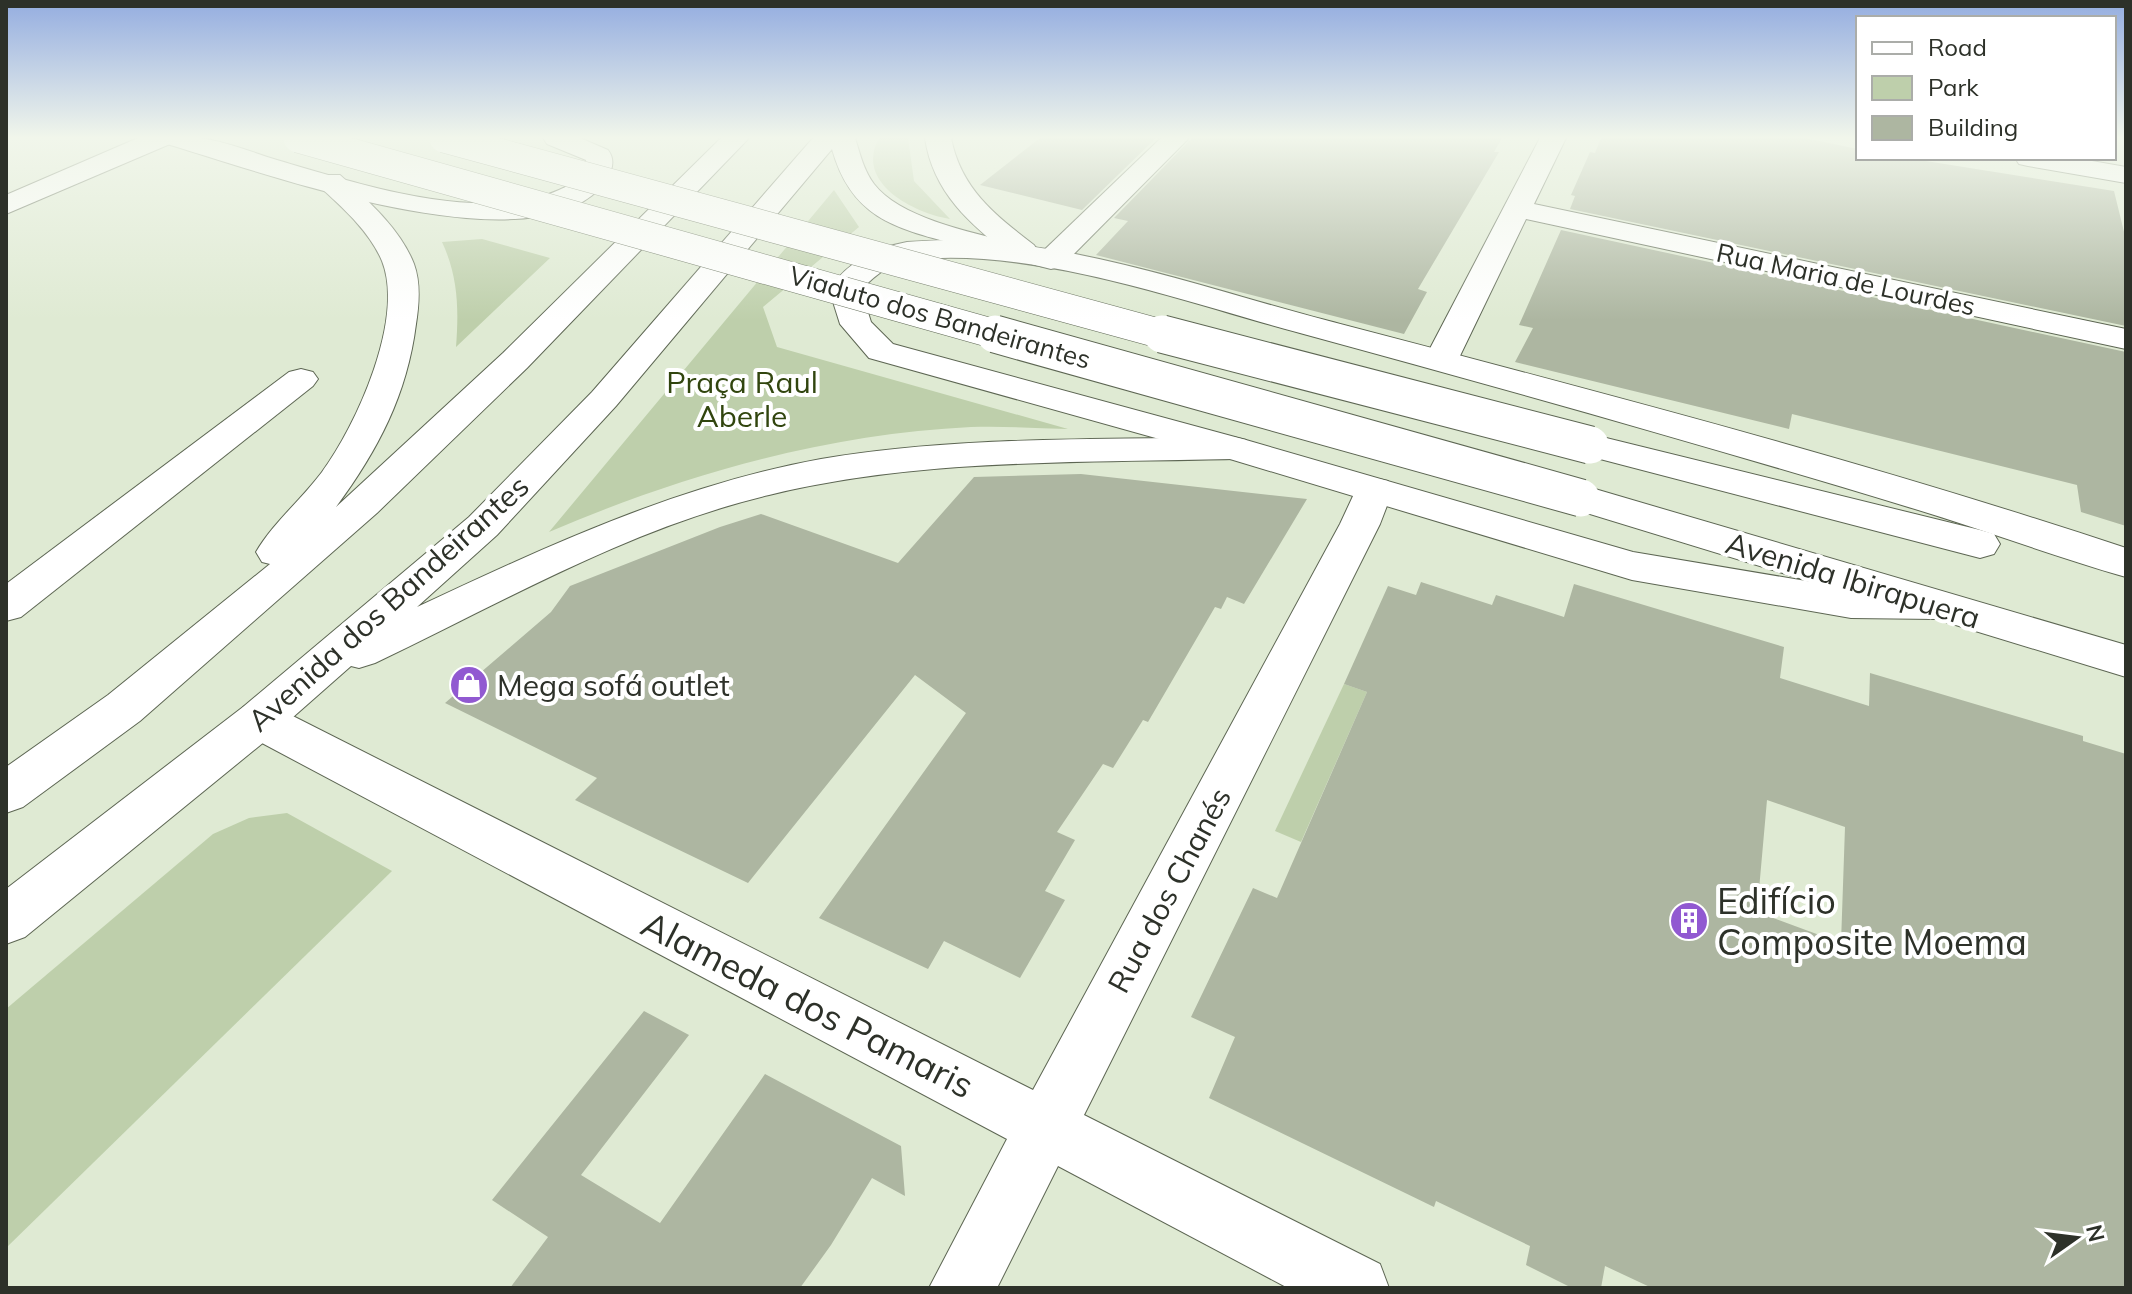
<svg xmlns="http://www.w3.org/2000/svg" width="2132" height="1294" font-family="Mulish,sans-serif">
<style>
.green{fill:#becfab}
.building{fill:#adb6a1;fill-rule:evenodd}
.lines{fill:none;stroke-linecap:round;stroke-linejoin:round}
.minor-casing{stroke:#5d6653;stroke-width:2}
.major-casing{stroke:#5d6653;stroke-width:2}
.highway-casing{stroke:#5d6653;stroke-width:2}
.minor{fill:#fff;fill-rule:evenodd}
.major{fill:#fff;fill-rule:evenodd}
.highway{fill:#fff;fill-rule:evenodd}
.major-bridge-far1-casing{stroke:#5d6653;stroke-width:30;stroke-linecap:butt}
.major-bridge-casing{stroke:#5d6653;stroke-width:39;stroke-linecap:butt}
.major-bridge-far1{stroke:#fff;stroke-width:29}
.major-bridge{stroke:#fff;stroke-width:37}
.labels{text-anchor:middle;dominant-baseline:central;stroke-width:8;stroke-linejoin:round;paint-order:stroke}
.far-street-label{font-size:26px;fill:#2d3129;stroke:#fff}
.park-label{font-size:30px;fill:#31450e;stroke:#fff}
.street-label{font-size:30px;fill:#2d3129;stroke:#fff}
.poi-label{font-size:30px;fill:#2d3129;stroke:#fff;text-anchor:start}
.near-poi-label{font-size:36px;fill:#2d3129;stroke:#fff;text-anchor:start}
.near-street-label{font-size:36px;fill:#2d3129;stroke:#fff}
</style>
<rect width="100%" height="100%" fill="#dfead3"/>
<!-- green -->
<g class="green">
<path d="M 879,138 L 908,138 L 914,181 L 950,219 C 914,213 854,183 879,138 Z"/>
<path d="M 834,190 L 859,227 L 763,307 L 777,347 L 1068,429 C 1036,428 1003,426 971,427 C 825,434 682,475 549,532 Z"/>
<path d="M 482,239 L 550,258 L 456,347 C 459,309 458,276 442,242 Z"/>
<path d="M 1344,684 L 1367,692 L 1301,842 L 1275,831 Z"/>
<path d="M 287,813 L 392,871 L 6,1248 L 6,1009 L 213,834 L 249,818 Z"/>
</g>
<!-- building -->
<g class="building">
<path d="M 1040,138 L 1156,138 L 1082,210 L 980,185 Z"/>
<path d="M 1192,138 L 1502,138 L 1494,152 L 1499,152 L 1418,289 L 1427,292 L 1404,334 L 1096,255 L 1128,221 L 1114,218 Z"/>
<path d="M 1601,138 L 1804,138 L 1858,149 L 1858,158 L 1907,158 L 2114,191 L 2126,240 L 2126,326 L 1570,209 L 1575,196 L 1571,195 L 1590,152 L 1595,153 Z"/>
<path d="M 1561,230 L 2126,352 L 2126,526 L 2081,512 L 2077,485 L 1792,414 L 1789,429 L 1515,362 L 1533,328 L 1519,325 Z"/>
<path d="M 1081,474 L 1307,499 L 1244,604 L 1227,597 L 1221,609 L 1215,607 L 1148,722 L 1143,720 L 1113,768 L 1103,764 L 1057,832 L 1075,840 L 1045,891 L 1065,900 L 1020,978 L 944,941 L 928,969 L 819,918 L 966,713 L 915,675 L 748,883 L 575,800 L 597,778 L 445,703 L 551,612 L 570,586 L 720,527 L 761,514 L 898,563 L 974,477 Z"/>
<path d="M 1421,582 L 1492,605 L 1496,595 L 1564,617 L 1574,584 L 1784,647 L 1780,678 L 1869,706 L 1870,673 L 2083,736 L 2083,741 L 2126,754 L 2126,1288 L 1652,1288 L 1605,1266 L 1601,1288 L 1572,1288 L 1526,1265 L 1530,1246 L 1436,1201 L 1434,1207 L 1209,1098 L 1235,1037 L 1191,1017 L 1253,888 L 1277,898 L 1367,692 L 1344,684 L 1388,586 L 1416,595 ZM 1767,800 L 1845,827 L 1841,943 L 1757,912 Z"/>
<path d="M 644,1011 L 689,1035 L 581,1175 L 660,1223 L 765,1074 L 901,1146 L 905,1196 L 872,1178 L 831,1245 L 800,1288 L 510,1288 L 548,1237 L 492,1200 Z"/>
</g>
<g class="lines">
<!-- minor casing -->
<g class="minor-casing">
<g id="minor">
<path d="M 138,138 L 174,138 L 170,144 L 6,214 L 6,195 Z"/>
<path d="M 925,138 L 951,138 C 961,189 995,215 1034,245 L 1038,251 L 1034,257 L 1012,257 C 971,225 933,193 925,138 Z"/>
<path d="M 1161,138 L 1189,138 L 1062,266 L 1040,266 L 1036,260 L 1040,254 Z"/>
<path d="M 1540,138 L 1566,138 L 1534,204 L 2126,329 L 2126,349 L 1526,219 L 1458,360 L 1453,367 L 1441,370 L 1429,367 L 1424,360 Z"/>
<path d="M 2015,158 L 2075,158 L 2126,167 L 2126,183 L 2028,166 L 2019,164 Z"/>
<path d="M 301,369 L 313,372 L 318,379 L 313,386 L 21,617 L 6,621 L 6,584 L 289,372 Z"/>
<path d="M 1374,478 L 1388,481 L 1393,490 L 1380,524 L 1084,1115 L 1380,1264 L 1389,1288 L 1288,1288 L 1058,1166 L 997,1288 L 929,1288 L 1007,1139 L 243,733 L 236,720 L 243,707 L 259,702 L 275,707 L 1033,1090 L 1340,524 L 1360,481 Z"/>
</g>
</g>
<!-- major casing -->
<g class="major-casing">
<g id="major">
<path d="M 163,138 C 177,138 193,136 206,139 C 230,143 254,153 277,160 C 356,183 481,225 559,190 C 573,184 584,176 586,160 L 547,144 L 543,138 L 580,138 L 608,150 C 618,163 609,177 600,188 C 524,269 259,171 167,144 Z"/>
<path d="M 907,242 C 1049,230 1194,286 1329,321 C 1596,391 1864,461 2126,548 L 2126,577 C 2052,556 1979,528 1905,506 C 1704,445 1502,388 1300,333 C 1184,302 1031,246 911,260 C 891,262 874,276 861,290 L 871,322 L 893,344 L 1246,440 L 1633,552 L 1812,582 L 1567,507 L 1562,498 L 1567,489 L 1581,486 L 1595,489 L 2126,645 L 2126,677 L 1936,619 L 1851,618 L 1632,580 L 1220,456 L 869,358 L 840,324 L 829,289 C 849,261 875,248 907,242 Z"/>
<path d="M 1590,434 L 1980,530 L 1994,534 L 2000,544 L 1994,554 L 1980,558 L 1577,453 L 1572,445 L 1577,437 Z"/>
</g>
</g>
<!-- highway casing -->
<g class="highway-casing">
<g id="highway">
<path d="M 721,138 L 749,138 L 527,368 L 377,513 L 140,721 L 23,807 L 6,813 L 6,767 L 108,695 L 270,564 L 262,562 L 256,552 C 273,523 301,500 322,472 C 356,426 405,319 382,261 C 370,232 343,208 320,187 L 316,181 L 320,175 L 340,175 C 367,200 400,228 414,264 C 421,283 419,305 416,324 C 407,395 378,450 336,507 L 503,353 Z"/>
<path d="M 813,138 L 855,138 C 860,154 864,171 874,184 C 906,226 1010,240 1062,254 L 1066,260 L 1062,266 L 1051,269 C 1019,261 987,252 955,244 C 894,228 851,217 832,149 L 616,406 L 497,535 L 417,607 C 547,546 678,485 821,459 C 957,436 1096,440 1233,437 L 1246,440 L 1251,448 L 1246,456 L 1233,459 C 1078,463 921,458 769,495 C 630,528 503,602 375,663 L 359,668 L 351,666 L 275,733 L 25,937 L 6,944 L 6,889 L 243,707 L 469,517 L 592,392 Z"/>
</g>
</g>
<!-- minor -->
<use href="#minor" class="minor"/>
<!-- major -->
<use href="#major" class="major"/>
<!-- highway -->
<use href="#highway" class="highway"/>
<!-- major-bridge-far1 casing -->
<g class="major-bridge-far1-casing">
<g id="major-bridge-far1">
<path d="M 298,138 L 1002,336"/>
<path d="M 444,138 L 1169,336"/>
</g>
</g>
<!-- major-bridge casing -->
<g class="major-bridge-casing">
<g id="major-bridge">
<path d="M 995,334 L 1581,498"/>
<path d="M 1162,334 L 1590,445"/>
</g>
</g>
<!-- major-bridge-far1 -->
<use href="#major-bridge-far1" class="major-bridge-far1"/>
<!-- major-bridge -->
<use href="#major-bridge" class="major-bridge"/>
</g>
<!-- sky -->
<linearGradient id="sky" x2="0" y2="1"><stop stop-color="#94ade0"/><stop offset="0.43" stop-color="#f1f6eb"/><stop offset="1" stop-color="#f1f6eb" stop-opacity="0"/></linearGradient>
<rect width="2132" height="320" fill="url(#sky)"/>
<!-- icons -->
<defs>
<g id="shop-disc" transform="scale(2)"><circle r="9.5" fill="#9159d1" stroke="#fff"/><path d="M-5-2.5h2.3a2.7 3.5 0 0 1 5.4 0H5L5.5 6h-11ZM-1.5-2.5h3a1.5 2.3 0 0 0-3 0Z" fill="#fff"/></g>
<g id="building-disc" transform="scale(2)"><circle r="9.5" fill="#9159d1" stroke="#fff"/><path d="M-4-6H4V6H1V3H-1V6H-4ZM-2.5-4.3h1.7v1.8h-1.7ZM.8-4.3h1.7v1.8H.8ZM-2.5-1h1.7V.8h-1.7ZM.8-1h1.7V.8H.8Z" fill="#fff"/></g>
</defs>
<g fill-rule="evenodd">
<use href="#shop-disc" x="469" y="685"/>
<use href="#building-disc" x="1689" y="921"/>
</g>
<g class="labels">
<!-- far-street labels -->
<g class="far-street-label">
<text transform="translate(1846 279) rotate(12)">Rua Maria de Lourdes</text>
<text transform="translate(940 317) rotate(16)">Viaduto dos Bandeirantes</text>
</g>
<!-- park labels -->
<g class="park-label">
<text x="742" y="382">Praça Raul<tspan x="742" dy="34">Aberle</tspan></text>
</g>
<!-- street labels -->
<g class="street-label">
<text transform="translate(1853 580) rotate(17)">Avenida Ibirapuera</text>
<text transform="translate(388 603) rotate(-42)">Avenida dos Bandeirantes</text>
<text transform="translate(1169 890) rotate(-62)">Rua dos Chanés</text>
</g>
<!-- poi labels -->
<g class="poi-label">
<text x="497" y="685">Mega sofá outlet</text>
</g>
<!-- near-poi labels -->
<g class="near-poi-label">
<text x="1717" y="900">Edifício<tspan x="1717" dy="41">Composite Moema</tspan></text>
</g>
<!-- near-street labels -->
<g class="near-street-label">
<text transform="translate(808 1004) rotate(27)">Alameda dos Pamaris</text>
</g>
</g>
<!-- border -->
<rect width="2132" height="1294" fill="none" stroke="#2d3129" stroke-width="16"/>
<!-- legend -->
<rect x="1856" y="16" width="260" height="144" fill="#ffffff" stroke="#abada9" stroke-width="2"/>
<rect x="1872" y="42" width="40" height="12" fill="#ffffff" stroke="#abada9" stroke-width="2"/>
<text x="1928" y="56" font-size="24" fill="#2d3129">Road</text>
<rect x="1872" y="76" width="40" height="24" fill="#becfab" stroke="#abada9" stroke-width="2"/>
<text x="1928" y="96" font-size="24" fill="#2d3129">Park</text>
<rect x="1872" y="116" width="40" height="24" fill="#adb6a1" stroke="#abada9" stroke-width="2"/>
<text x="1928" y="136" font-size="24" fill="#2d3129">Building</text>
<!-- north arrow -->
<g transform="translate(2076 1238) rotate(76)" stroke="#ffffff" stroke-width="6" paint-order="stroke">
<path d="M0-6L14 30L0 20L-14 30Z" fill="#2d3129"/>
<text y="-12" font-size="22" font-weight="bold" text-anchor="middle" fill="#2d3129">N</text>
</g>
</svg>
